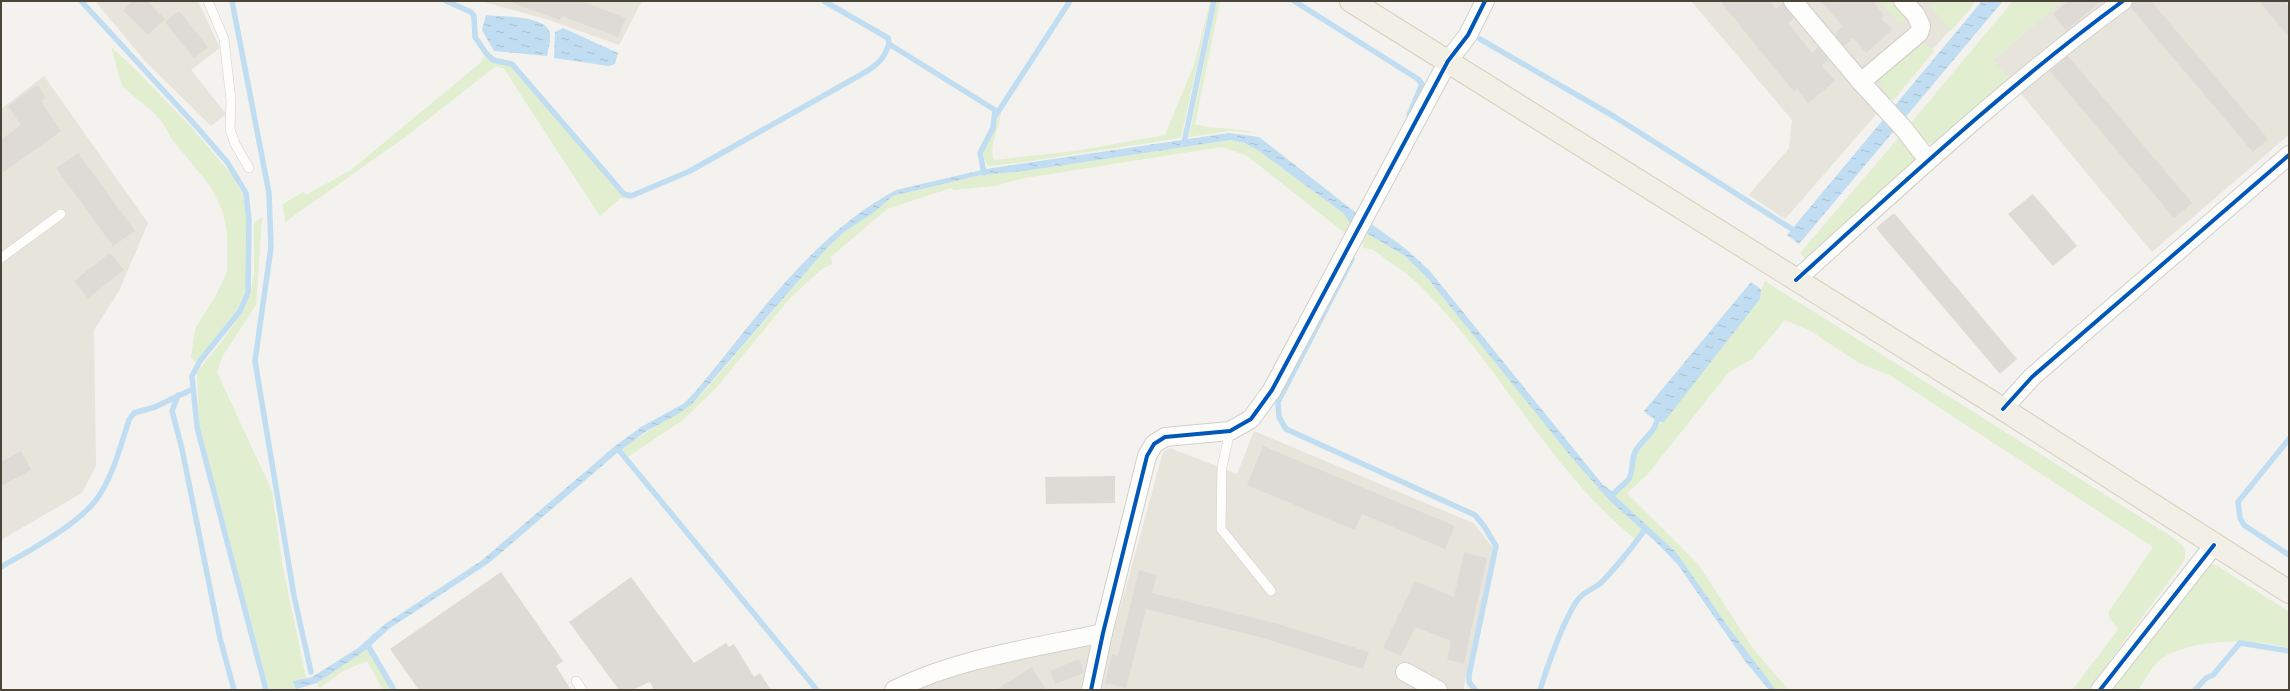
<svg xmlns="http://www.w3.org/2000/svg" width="2290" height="691" font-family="Arial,sans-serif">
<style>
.residential{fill:#e7e4dc}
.grass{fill:#e1eecf}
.water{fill:url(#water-ripples)}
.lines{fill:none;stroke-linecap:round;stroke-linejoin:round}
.stream{stroke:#c0ddf1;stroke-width:5.5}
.building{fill:#dedbd6}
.lane-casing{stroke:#d2d0cb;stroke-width:10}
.street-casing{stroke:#d2d0cb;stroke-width:20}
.primary-casing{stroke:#d6cebb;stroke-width:24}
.lane{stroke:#fdfdfc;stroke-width:9}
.street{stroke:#fdfdfc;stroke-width:18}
.primary{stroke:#f2efe6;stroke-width:22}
.cycleway-casing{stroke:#fff;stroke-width:6}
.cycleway{stroke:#0057b8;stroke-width:4}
</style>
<defs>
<pattern id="water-ripples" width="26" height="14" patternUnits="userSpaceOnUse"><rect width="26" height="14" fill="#c0ddf1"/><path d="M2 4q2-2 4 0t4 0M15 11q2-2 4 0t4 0" fill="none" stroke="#a6bfcf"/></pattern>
</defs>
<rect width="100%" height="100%" fill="#f4f2ee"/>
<!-- residential -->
<g class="residential">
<path d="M 95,1 L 198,1 L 220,48 L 191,70 L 226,114 L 211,126 L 147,63 Z"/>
<path d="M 481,1 L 642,1 L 619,45 L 552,21 Z"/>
<path d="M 1691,1 L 1975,1 L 1785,219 L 1749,195 L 1789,148 L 1792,120 Z"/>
<path d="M 2062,1 L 2289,1 L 2289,135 L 2152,252 L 1993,60 Z"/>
<path d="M 44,76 L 148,223 L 119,291 L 94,330 L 96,466 L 82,493 L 1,540 L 1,109 Z"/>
<path d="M 1254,431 L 1473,523 L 1494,549 L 1463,690 L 906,690 L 987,665 L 1112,638 L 1163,452 L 1170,448 L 1237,474 Z"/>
</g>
<!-- grass -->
<g class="grass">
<path d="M 1210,1 L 1211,1 L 1181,138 L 1017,163 L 988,166 L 984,158 L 983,152 L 1001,112 C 1000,129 988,144 994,160 L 1075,151 L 1165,135 L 1194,65 Z"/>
<path d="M 1217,1 L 1220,1 L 1195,124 C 1215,131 1235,126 1255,133 L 1229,131 L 1189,137 Z"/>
<path d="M 1880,1 L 1891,1 L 1906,19 L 1900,24 Z"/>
<path d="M 1936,1 L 1971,1 L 1974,4 L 1951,31 L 1930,6 Z"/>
<path d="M 2013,1 L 2062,1 L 1993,60 L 2010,79 L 1934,144 L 1925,143 L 1910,124 Z"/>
<path d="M 1922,39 L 1934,51 L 1893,101 L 1881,87 L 1880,76 Z"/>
<path d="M 111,47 L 131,65 L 192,128 L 232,175 L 244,197 L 247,221 L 247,274 L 244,293 L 237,310 L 196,363 L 191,357 L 195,329 L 216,295 L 227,272 L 227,233 L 223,212 L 211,187 L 171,138 L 163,123 L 155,114 L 122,86 Z"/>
<path d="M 485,56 L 492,61 L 511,66 L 623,195 L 630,199 L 621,198 L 600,216 L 504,69 L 496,66 L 404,138 L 285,222 L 283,204 L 303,192 L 306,195 L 351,170 L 480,63 Z"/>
<path d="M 1900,136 L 1916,157 L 1915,161 L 1806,259 L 1800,253 Z"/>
<path d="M 1232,140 L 1244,143 L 1256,149 L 1343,213 L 1351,224 L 1346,234 L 1246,155 L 1221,147 L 1025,178 L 995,186 L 954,190 L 951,188 L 887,209 L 831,257 L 832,264 L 822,269 L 791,297 L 716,388 L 683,420 L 628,457 L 622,449 C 648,429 678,416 702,394 L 827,248 L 844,232 L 872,214 L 893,196 L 901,194 L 981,175 L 1025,171 Z"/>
<path d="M 262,217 L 256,305 L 222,357 L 217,372 L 272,491 L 282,563 L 306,678 L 293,681 L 297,690 L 270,690 L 267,682 L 199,425 L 197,372 L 222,341 L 242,312 L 251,291 L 254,274 L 254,223 Z"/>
<path d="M 1368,234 L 1405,256 L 1429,280 L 1610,501 L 1643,530 L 1635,539 C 1549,470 1500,365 1422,288 C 1408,273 1388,261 1372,249 L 1363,248 L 1363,242 Z"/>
<path d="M 1765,281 L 2169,535 C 2179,542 2189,547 2184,561 L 2088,690 L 2072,690 L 2118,630 L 2109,617 L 2109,611 L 2153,547 L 1891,376 L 1859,363 L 1809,330 L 1785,320 L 1752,359 L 1729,372 L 1647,475 L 1627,493 L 1698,564 L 1754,650 L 1789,690 L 1776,690 L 1727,625 L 1676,552 L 1616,497 L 1616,490 L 1629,481 L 1637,453 L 1760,299 L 1760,292 Z"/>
<path d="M 2210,564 L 2216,565 L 2289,612 L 2289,648 C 2254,638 2193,638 2162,658 C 2153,664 2145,681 2138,690 L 2112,690 L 2113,685 Z"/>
<path d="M 368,649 L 393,690 L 383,690 L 367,661 L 343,671 L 319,688 L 317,683 Z"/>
</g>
<!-- water -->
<g class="water">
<path d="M 1982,1 L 2003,1 L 1799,244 L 1787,235 Z"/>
<path d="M 486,15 C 501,17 548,15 550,34 C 551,41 548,49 547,56 L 494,51 L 482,30 Z"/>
<path d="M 563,28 L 618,53 L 615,64 L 609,66 L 554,58 L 555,32 Z"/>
<path d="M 1229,133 L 1259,137 L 1355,212 L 1406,249 L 1429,270 L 1603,485 L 1615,493 L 1616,497 L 1676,552 L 1727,625 L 1776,690 L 1769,690 L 1745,661 L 1678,565 L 1657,543 L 1610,501 L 1572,458 L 1429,280 L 1405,256 L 1351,224 L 1343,213 L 1256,149 L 1244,143 L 1231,140 L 1025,171 L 981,175 L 901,194 L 893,196 L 872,214 L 844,232 L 827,248 L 692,404 L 678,414 L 645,432 L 617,453 L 489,563 L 390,628 L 366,650 L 317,683 L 296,689 L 293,681 L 312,677 L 358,648 L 385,624 L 481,561 L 615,446 L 641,427 L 683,404 L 696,391 C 755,320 812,235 896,190 L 986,169 Z"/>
<path d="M 1751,282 L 1761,289 L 1760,299 L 1664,422 C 1657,423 1649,416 1644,411 Z"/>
</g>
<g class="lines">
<!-- stream -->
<g class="stream">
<path d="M 81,1 L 197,127 L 227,162 L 246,193 L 249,221 L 248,292 L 240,311 L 200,361 L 192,376 L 197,427 L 266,690"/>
<path d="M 232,1 L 269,193 L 271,247 L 255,361 L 294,596 L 311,672"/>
<path d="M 446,1 L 471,12 L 474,16 L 475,37 L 486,53 L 493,60 L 512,64 L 624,194 L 631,196 L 690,171 L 862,74 C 876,66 884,60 889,44"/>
<path d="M 824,1 L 888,38 L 889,44 L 995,110 L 993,128 L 980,153 L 984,173"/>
<path d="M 1294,1 L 1418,79 L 1422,84 L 1409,115"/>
<path d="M 1480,39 L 1615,117 L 1798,233"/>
<path d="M 996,115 L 1070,1"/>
<path d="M 1184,143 L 1214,1"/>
<path d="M 1352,259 L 1278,402 L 1279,417 L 1286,429 L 1475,515 L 1484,526 L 1496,546 L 1469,675 L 1469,682 L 1475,690"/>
<path d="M 178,395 L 172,411 L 182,449 L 220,638 L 234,690"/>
<path d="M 2289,439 L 2238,502 L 2240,518 L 2244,525 L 2289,555"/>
<path d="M 618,449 L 817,690"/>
<path d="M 1611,498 C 1615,490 1622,487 1628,480 C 1634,473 1630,460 1636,450 C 1645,437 1658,430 1658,414"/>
<path d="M 1,567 C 29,551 77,525 96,500 C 113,477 120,447 129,420 L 134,413 L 155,407 L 193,389"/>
<path d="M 367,644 L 394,690"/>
<path d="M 1540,690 C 1547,667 1565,615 1580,597 C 1586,591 1591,590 1598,585 C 1605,581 1640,538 1645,529"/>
<path d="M 2195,690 L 2206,678 L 2213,675 L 2240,643 L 2289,651"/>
</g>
</g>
<!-- building -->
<g class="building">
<path d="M 132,1 L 147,1 L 165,19 L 148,35 L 123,10 Z"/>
<path d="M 513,1 L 581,1 L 626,18 L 618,37 L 562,16 L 560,20 L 513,3 Z"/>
<path d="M 1720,1 L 1770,1 L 1776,9 L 1783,3 L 1794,18 L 1788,23 L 1812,53 L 1818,47 L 1829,60 L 1822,65 L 1835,81 L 1808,103 L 1797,89 L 1794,92 Z"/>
<path d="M 1821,1 L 1872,1 L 1884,15 L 1881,18 L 1892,30 L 1866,53 L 1853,38 L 1844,46 L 1835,34 L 1843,26 Z"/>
<path d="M 2068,1 L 2102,1 L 2066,30 L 2053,14 Z"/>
<path d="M 2133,1 L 2151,1 L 2268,139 L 2253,152 L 2131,8 Z"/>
<path d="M 2259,1 L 2283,1 L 2289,8 L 2289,37 Z"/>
<path d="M 179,11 L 208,47 L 194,58 L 165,22 Z"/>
<path d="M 2068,56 L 2192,203 L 2174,218 L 2050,71 Z"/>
<path d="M 37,85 L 46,98 L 41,101 L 61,131 L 1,174 L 1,140 L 21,125 L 8,106 Z"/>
<path d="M 78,153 L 135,231 L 113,246 L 56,168 Z"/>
<path d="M 2033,194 L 2077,246 L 2053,266 L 2008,214 Z"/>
<path d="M 1894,213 L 2017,359 L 2000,374 L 1876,228 Z"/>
<path d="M 110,253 L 124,270 L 88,298 L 74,281 Z"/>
<path d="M 1263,446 L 1455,526 L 1445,549 L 1362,514 L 1355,530 L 1247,485 Z"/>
<path d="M 21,451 L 31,470 L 1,486 L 1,462 Z"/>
<path d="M 1115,476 L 1115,503 L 1046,504 L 1045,477 Z"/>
<path d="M 1464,553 L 1487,558 L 1464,663 L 1447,660 L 1451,641 L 1415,627 L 1401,656 L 1383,648 L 1415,581 L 1454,597 Z"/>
<path d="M 1139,570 L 1157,575 L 1152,593 L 1278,624 L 1369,652 L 1363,669 L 1263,638 L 1146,609 L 1126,688 L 1105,683 L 1112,654 L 1118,656 Z"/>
<path d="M 501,572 L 563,661 L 556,666 L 571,690 L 419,690 L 390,649 Z"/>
<path d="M 631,577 L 694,663 L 726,643 L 729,647 L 734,644 L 754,677 L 760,673 L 771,690 L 654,690 L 650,682 L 632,690 L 619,690 L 569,622 Z"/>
<path d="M 1079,659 L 1084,673 L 1055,684 L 1050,671 Z"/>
<path d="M 1032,667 L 1046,690 L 995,690 Z"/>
</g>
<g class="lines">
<!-- lane casing -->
<g class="lane-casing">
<g id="lane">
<path d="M 208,1 L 224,39 L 231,100 L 230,129 L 235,144 L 249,168"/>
<path d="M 1,258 L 61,214"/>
<path d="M 1230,431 L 1222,467 L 1221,529 L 1271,591"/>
<path d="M 576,681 L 582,690"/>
</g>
</g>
<!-- street casing -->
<g class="street-casing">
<g id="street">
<path d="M 1793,1 L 1861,82 L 1904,129 L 1928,160"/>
<path d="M 1861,82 L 1919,33 L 1921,26 L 1916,15 L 1903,1"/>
<path d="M 1796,280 C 1902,184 2007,86 2123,1"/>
<path d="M 2003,409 L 2032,377 L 2289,155"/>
<path d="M 1405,672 L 1438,690"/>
<path d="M 894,690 C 958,658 1034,648 1103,633"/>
<path d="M 1091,690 L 1103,633 L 1147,456 L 1154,444 L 1165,437 L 1230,431 L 1251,419 L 1272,390 L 1448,61 L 1468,35 L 1485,1"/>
<path d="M 2100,690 L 2214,545"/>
</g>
</g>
<!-- primary casing -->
<g class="primary-casing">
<path id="primary" d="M 1351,1 L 2003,409 L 2289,592"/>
</g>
<!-- lane -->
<use href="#lane" class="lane"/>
<!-- street -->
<use href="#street" class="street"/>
<!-- primary -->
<use href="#primary" class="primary"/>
<!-- cycleway casing -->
<g class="cycleway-casing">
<g id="cycleway">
<path d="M 1796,280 C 1902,184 2007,86 2123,1"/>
<path d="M 2003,409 L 2032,377 L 2289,155"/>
<path d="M 1091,690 L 1103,633 L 1147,456 L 1154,444 L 1165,437 L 1230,431 L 1251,419 L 1272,390 L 1448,61 L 1468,35 L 1485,1"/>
<path d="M 2100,690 L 2214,545"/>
</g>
</g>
<!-- cycleway -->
<use href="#cycleway" class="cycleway"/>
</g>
<!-- border -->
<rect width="2290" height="691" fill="none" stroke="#4b4439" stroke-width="4"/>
</svg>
